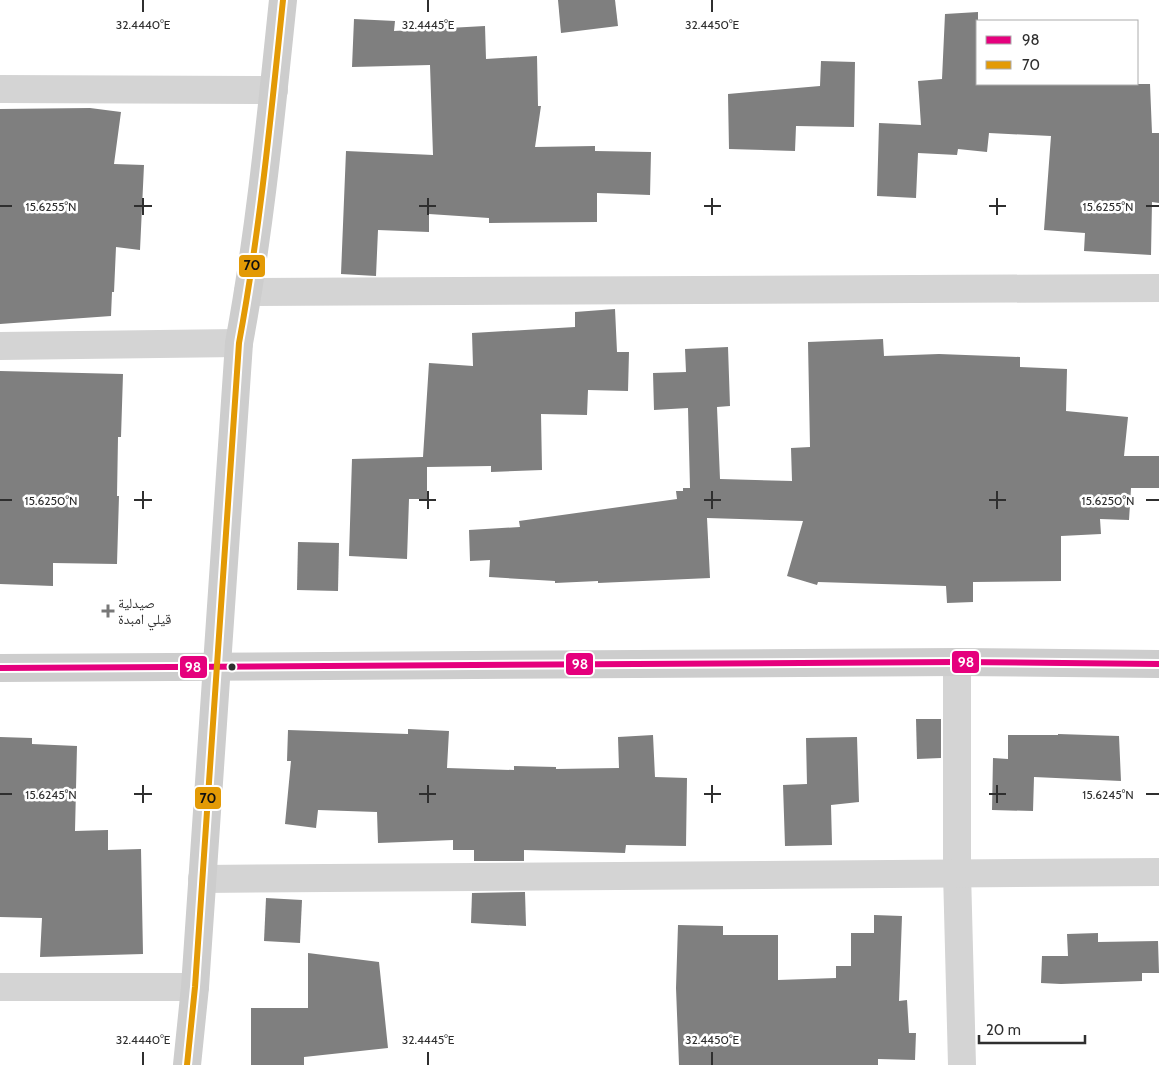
<svg xmlns="http://www.w3.org/2000/svg" width="1159" height="1065" font-family="Cabin,'Noto Naskh Arabic',sans-serif">
<style>
.building{fill:#7f7f7f}
.lines{fill:none;stroke-linecap:round;stroke-linejoin:round}
.street{stroke:#d4d4d4;stroke-width:28}
.secondary{stroke:#cdcdcd;stroke-width:28}
.bus-1-casing{stroke:#fff;stroke-width:10}
.bus-2-casing{stroke:#fff;stroke-width:10}
.bus-1{stroke:#e5007d;stroke-width:6}
.bus-2{stroke:#e39a05;stroke-width:6}
.ticks{fill:none;stroke:#2f2f2f;stroke-width:2}
.poi-dot{fill:#787878;stroke:#fff;stroke-width:2}
.bus-dot{fill:#2f2f2f;stroke:#fff;stroke-width:2}
.labels{text-anchor:middle;dominant-baseline:central;stroke-width:5;stroke-linejoin:round;paint-order:stroke}
.poi-label{font-size:14px;fill:#2f2f2f;stroke:#fff;text-anchor:start}
.ticks-label{font-size:12px;text-anchor:middle;fill:#2f2f2f;stroke:#fff;stroke-width:5;stroke-linejoin:round;paint-order:stroke}
.line-badge{stroke:#fff;stroke-width:2}
.badge-label{font-size:14px;text-anchor:middle;font-weight:bold;fill:#fff}
.pale-badge-label{font-size:14px;text-anchor:middle;font-weight:bold;fill:#111}
</style>
<rect width="100%" height="100%" fill="#fff"/>
<!-- building -->
<g class="building">
<path d="M 558,0 L 615,0 L 618,26 L 561,33 Z"/>
<path d="M 978,12 L 978,84 L 1150,84 L 1152,133 L 1159,133 L 1159,203 L 1152,202 L 1151,255 L 1084,251 L 1085,233 L 1044,230 L 1051,136 L 989,133 L 987,152 L 958,149 L 957,155 L 918,153 L 916,198 L 877,196 L 879,123 L 921,125 L 918,81 L 942,79 L 945,14 Z"/>
<path d="M 354,19 L 395,21 L 394,31 L 485,26 L 486,59 L 537,56 L 538,106 L 541,106 L 535,147 L 595,146 L 595,151 L 651,152 L 650,195 L 597,193 L 597,222 L 489,223 L 489,218 L 429,214 L 429,232 L 378,230 L 376,276 L 341,274 L 346,151 L 433,155 L 430,65 L 352,67 Z"/>
<path d="M 821,61 L 855,62 L 854,127 L 796,126 L 795,151 L 729,149 L 728,94 L 820,86 Z"/>
<path d="M 90,108 L 121,112 L 114,164 L 144,165 L 140,250 L 116,247 L 114,292 L 112,292 L 111,316 L 0,324 L 0,109 Z"/>
<path d="M 615,309 L 617,352 L 629,352 L 628,391 L 588,390 L 587,415 L 541,414 L 542,470 L 491,472 L 491,466 L 427,467 L 427,499 L 409,499 L 407,559 L 349,556 L 352,459 L 423,457 L 429,363 L 473,366 L 472,333 L 575,327 L 575,312 Z"/>
<path d="M 883,339 L 884,356 L 939,354 L 1020,357 L 1020,367 L 1067,369 L 1066,411 L 1128,417 L 1124,456 L 1159,456 L 1159,488 L 1131,488 L 1129,520 L 1100,519 L 1101,534 L 1061,536 L 1061,581 L 973,582 L 973,602 L 947,603 L 946,586 L 818,582 L 817,585 L 787,576 L 803,521 L 707,518 L 710,578 L 598,583 L 598,581 L 555,583 L 555,581 L 489,577 L 490,560 L 470,561 L 469,530 L 520,527 L 519,521 L 677,499 L 676,491 L 683,491 L 683,488 L 690,488 L 688,408 L 654,410 L 653,373 L 686,372 L 685,349 L 728,347 L 730,406 L 717,407 L 720,479 L 792,481 L 791,448 L 810,447 L 808,342 Z"/>
<path d="M 0,371 L 123,374 L 121,437 L 118,437 L 117,496 L 119,496 L 117,564 L 53,563 L 53,586 L 0,584 Z"/>
<path d="M 298,542 L 339,543 L 338,591 L 297,590 Z"/>
<path d="M 916,719 L 941,719 L 941,758 L 917,759 Z"/>
<path d="M 408,729 L 449,731 L 447,768 L 514,770 L 514,766 L 556,767 L 556,769 L 619,768 L 618,737 L 653,735 L 655,777 L 687,778 L 686,846 L 626,845 L 625,853 L 524,850 L 524,861 L 474,861 L 474,850 L 453,850 L 453,840 L 378,843 L 377,812 L 318,810 L 316,828 L 285,824 L 291,761 L 287,761 L 288,730 L 408,734 Z"/>
<path d="M 1058,734 L 1119,736 L 1121,781 L 1034,777 L 1033,811 L 992,810 L 993,758 L 1008,759 L 1008,735 L 1058,735 Z"/>
<path d="M 0,737 L 32,738 L 32,744 L 77,746 L 75,831 L 108,830 L 108,850 L 141,849 L 143,954 L 40,957 L 42,918 L 0,917 Z"/>
<path d="M 857,737 L 859,802 L 831,805 L 832,845 L 785,846 L 783,785 L 807,784 L 806,738 Z"/>
<path d="M 525,892 L 526,926 L 471,923 L 472,893 Z"/>
<path d="M 266,898 L 302,900 L 300,943 L 264,941 Z"/>
<path d="M 874,915 L 902,916 L 899,1001 L 907,1000 L 909,1033 L 916,1033 L 915,1060 L 878,1059 L 878,1065 L 679,1065 L 676,988 L 678,925 L 723,926 L 723,935 L 778,935 L 778,980 L 836,978 L 836,966 L 851,966 L 851,933 L 874,933 Z"/>
<path d="M 1098,933 L 1098,942 L 1158,941 L 1159,973 L 1142,973 L 1142,981 L 1061,984 L 1041,983 L 1042,956 L 1068,956 L 1067,934 Z"/>
<path d="M 308,953 L 379,962 L 388,1048 L 304,1057 L 304,1065 L 251,1065 L 251,1008 L 308,1008 Z"/>
</g>
<g class="lines">
<!-- street -->
<g class="street">
<path d="M 0,89 L 274,90"/>
<path d="M 248,292 L 1159,288"/>
<path d="M 0,346 L 239,343"/>
<path d="M 957,662 L 957,872 L 962,1065"/>
<path d="M 202,879 L 1159,872"/>
<path d="M 0,987 L 195,987"/>
</g>
<!-- secondary -->
<g class="secondary">
<path d="M 0,668 L 957,662 L 1159,664"/>
<path d="M 187,1065 L 195,987 L 239,343 C 260,230 271,115 283,0"/>
</g>
<!-- bus-1 casing -->
<g class="bus-1-casing">
<path id="bus-1" d="M 0,668 L 957,662 L 1159,664"/>
</g>
<!-- bus-2 casing -->
<g class="bus-2-casing">
<path id="bus-2" d="M 187,1065 L 195,987 L 239,343 C 260,230 271,115 283,0"/>
</g>
<!-- bus-1 -->
<use href="#bus-1" class="bus-1"/>
<!-- bus-2 -->
<use href="#bus-2" class="bus-2"/>
</g>
<!-- ticks -->
<path class="ticks" d="M 143,0 L 143,12M 428,0 L 428,12M 712,0 L 712,12M 143,198 L 143,215M 428,198 L 428,215M 712,198 L 712,215M 997,198 L 997,215M 0,206 L 12,206M 134,206 L 152,206M 419,206 L 436,206M 704,206 L 721,206M 989,206 L 1006,206M 1146,206 L 1159,206M 143,491 L 143,509M 428,491 L 428,509M 712,491 L 712,509M 997,491 L 997,509M 0,500 L 12,500M 134,500 L 152,500M 419,500 L 436,500M 704,500 L 721,500M 989,500 L 1006,500M 1146,500 L 1159,500M 143,785 L 143,803M 428,785 L 428,803M 712,785 L 712,803M 997,785 L 997,803M 0,794 L 12,794M 134,794 L 152,794M 419,794 L 436,794M 704,794 L 721,794M 989,794 L 1006,794M 1146,794 L 1159,794M 143,1052 L 143,1065M 428,1052 L 428,1065M 712,1052 L 712,1065"/>
<!-- markers -->
<path class="poi-dot" d="M105.5 603.5h5v5h5v5h-5v5h-5v-5h-5v-5h5z"/>
<circle class="bus-dot" cx="232" cy="667" r="4.5"/>
<g class="labels">
<!-- poi labels -->
<g class="poi-label">
<text x="118" y="603">صيدلية<tspan x="118" dy="16">قيلي امبدة</tspan></text>
</g>
</g>
<g class="ticks-label">
<text x="143" y="29">32.4440°E</text>
<text x="428" y="29">32.4445°E</text>
<text x="712" y="29">32.4450°E</text>
<text x="51" y="211">15.6255°N</text>
<text x="1108" y="211">15.6255°N</text>
<text x="51" y="505">15.6250°N</text>
<text x="1108" y="505">15.6250°N</text>
<text x="51" y="799">15.6245°N</text>
<text x="1108" y="799">15.6245°N</text>
<text x="143" y="1044">32.4440°E</text>
<text x="428" y="1044">32.4445°E</text>
<text x="712" y="1044">32.4450°E</text>
</g>
<g class="line-badge">
<rect x="238" y="254" width="28" height="24" rx="5" fill="#e39a05"/>
<rect x="951" y="650" width="29" height="24" rx="5" fill="#e5007d"/>
<rect x="565" y="652" width="29" height="24" rx="5" fill="#e5007d"/>
<rect x="179" y="655" width="29" height="24" rx="5" fill="#e5007d"/>
<rect x="194" y="786" width="28" height="24" rx="5" fill="#e39a05"/>
</g>
<g class="badge-label">
<text x="966" y="667">98</text>
<text x="580" y="669">98</text>
<text x="193" y="672">98</text>
</g>
<g class="pale-badge-label">
<text x="252" y="270">70</text>
<text x="208" y="803">70</text>
</g>
<!-- legend -->
<rect x="976" y="20" width="162" height="65" fill="#ffffff" stroke="#acacac"/>
<rect x="986" y="36" width="25" height="8" fill="#e5007d" stroke="#acacac"/>
<text x="1022" y="45" font-size="15" fill="#2f2f2f">98</text>
<rect x="986" y="61" width="25" height="8" fill="#e39a05" stroke="#acacac"/>
<text x="1022" y="70" font-size="15" fill="#2f2f2f">70</text>
<!-- scale -->
<path d="M979 1035v8h106v-8" fill="none" stroke="#2f2f2f" stroke-width="2.5"/>
<text x="986" y="1035" font-size="15" fill="#2f2f2f" stroke="#ffffff" stroke-width="4" paint-order="stroke">20 m</text>
</svg>
